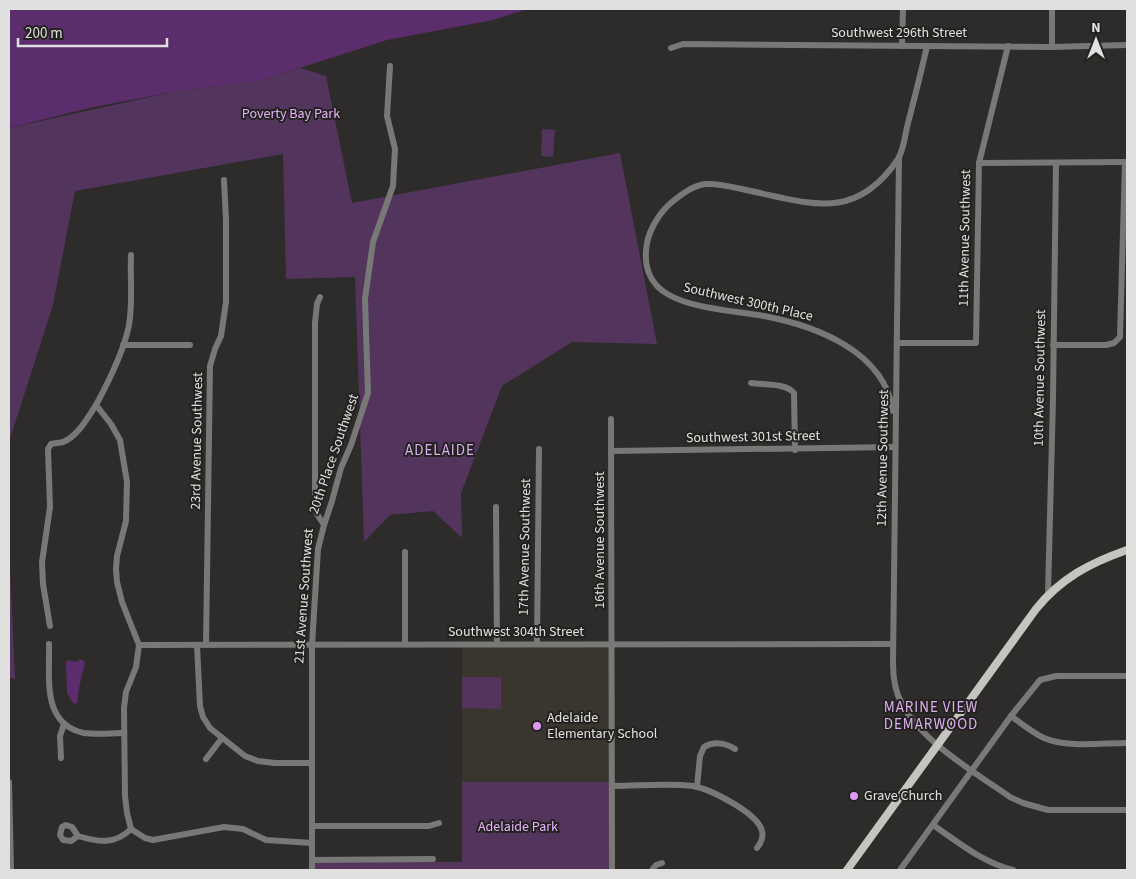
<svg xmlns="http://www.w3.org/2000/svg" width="1136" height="879" font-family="'Source Sans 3',sans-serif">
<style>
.built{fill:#3a352f}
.green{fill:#52345d}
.water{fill:#5b2d6c}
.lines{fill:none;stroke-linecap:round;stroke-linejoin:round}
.minor{stroke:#787877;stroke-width:6}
.major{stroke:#c5c4c1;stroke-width:8}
.poi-dot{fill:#dc99f5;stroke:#242220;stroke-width:2}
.labels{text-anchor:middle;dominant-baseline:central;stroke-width:4;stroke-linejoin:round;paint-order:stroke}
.street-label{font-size:14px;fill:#e0e0de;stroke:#242220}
.park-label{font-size:14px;fill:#e6b1fb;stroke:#242220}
.poi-label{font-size:14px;fill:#e0e0de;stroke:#242220;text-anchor:start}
.neighbourhood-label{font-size:15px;letter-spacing:1px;fill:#dcafee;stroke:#242220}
</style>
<rect width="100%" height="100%" fill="#2d2c2a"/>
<!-- built -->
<rect class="built" x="462" y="644" width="150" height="138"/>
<!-- green -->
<g class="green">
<path d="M 300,68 L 326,76 L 352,203 L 620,153 L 657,344 L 572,342 L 502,386 L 461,493 L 462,538 L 433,511 L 390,515 L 364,542 L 355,277 L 286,279 L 283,154 L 75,191 L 53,305 L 9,442 L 9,128 L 173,92 L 259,81 Z"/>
<path d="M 542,129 L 555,130 L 553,157 L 542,156 L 541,155 Z"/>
<path d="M 9,542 L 15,679 L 9,677 Z"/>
<path d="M 462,677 L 501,677 L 501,709 L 462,708 Z"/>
<path d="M 462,782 L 612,782 L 612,870 L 312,870 L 312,862 L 462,862 Z"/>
</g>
<!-- water -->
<g class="water">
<path d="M 9,9 L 527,9 L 493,20 L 387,40 L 259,81 L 173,92 L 89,108 L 9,128 Z"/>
<path d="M 80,659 L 85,662 L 79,688 L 77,704 L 73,703 L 67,693 L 66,662 L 68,660 L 76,662 Z"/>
</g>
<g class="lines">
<!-- minor -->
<g class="minor">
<path d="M 1052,9 L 1052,47"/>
<path d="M 902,46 L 903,9"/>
<path d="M 671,48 L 683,44 L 1052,47 L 1127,45"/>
<path d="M 899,157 L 893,663 C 893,677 895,692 902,704 C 921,741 977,774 1010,797 L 1023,803 L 1048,810 L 1127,810"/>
<path d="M 979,163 L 1127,162"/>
<path d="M 131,255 C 130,278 133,303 129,325 C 124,351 109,381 96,405 L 111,424 L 120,440 L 127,482 L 126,521 L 117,556 L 116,569 L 117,582 L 122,602 L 139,645 L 136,667 L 126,692 L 124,708 L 125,796 L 127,813 L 131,829"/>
<path d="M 897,343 L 976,343 L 979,163 L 1008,46"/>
<path d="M 123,345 L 190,345"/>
<path d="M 1053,345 L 1106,345 L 1114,343 L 1120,337 L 1125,162"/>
<path d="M 751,383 C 763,385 786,383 794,393 L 795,450"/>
<path d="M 893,411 C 884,351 816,326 764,316 C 736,311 694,309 669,295 C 649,284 643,265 647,243 C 650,228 660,212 672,202 C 682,194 692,186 705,184 C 718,183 733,187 746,190 C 809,203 855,223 898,159 C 903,151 905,137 907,127 C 914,100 921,73 927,46"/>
<path d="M 611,419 L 612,870"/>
<path d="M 612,451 L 895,447"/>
<path d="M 496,507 L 497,644"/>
<path d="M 324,525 L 332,501 L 341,468 L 351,445 L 368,393 L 365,299 L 373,242 L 393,186 L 395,149 L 387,116 L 390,66"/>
<path d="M 405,552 L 405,644"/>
<path d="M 1048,594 L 1053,399 L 1056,163"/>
<path d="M 50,626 L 43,584 L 42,562 L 50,507 L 48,449 L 51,444 C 55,443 59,443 63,442 C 78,436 88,417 96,405"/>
<path d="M 49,644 C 50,677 41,724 84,733 C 97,735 111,733 124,733"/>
<path d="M 537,644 L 539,449"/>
<path d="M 139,645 L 893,644"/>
<path d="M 197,645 L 200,706 L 203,717 L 210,728 L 245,756 L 258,761 L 275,763 L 312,763"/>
<path d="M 206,645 L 210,366 L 215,349 L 221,336 L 226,302 L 226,220 L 224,180"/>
<path d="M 1011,716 C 1022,724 1033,733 1044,738 C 1066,748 1103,743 1127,743"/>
<path d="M 61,758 L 60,736 L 64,724"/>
<path d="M 206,759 L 222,738"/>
<path d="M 9,782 L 11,870"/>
<path d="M 613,786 C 638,786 668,783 693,786 C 710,789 758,813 762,831 C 764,838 761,843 757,848"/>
<path d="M 697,787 L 700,756 L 704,747 C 714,741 726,743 735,749"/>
<path d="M 933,825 C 958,842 983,863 1013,870"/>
<path d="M 312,826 L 429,826 L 439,823"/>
<path d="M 78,836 L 72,827 L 66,825 L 62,827 L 60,835 L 63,840 L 71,841 L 78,836 C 98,842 115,845 131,829 L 145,838 L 153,840 L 224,827 L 243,829 L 266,840 L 312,843"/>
<path d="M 312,860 L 433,859"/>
<path d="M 312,870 L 312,645 L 318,549 L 324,525 L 317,514 L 315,502 L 315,323 L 317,304 L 320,297"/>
<path d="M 652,870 L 656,865 L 662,863"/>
<path d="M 900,870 L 1011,716 L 1040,680 L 1056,676 L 1127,676"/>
</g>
<!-- major -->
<path class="major" d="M 847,870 L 1036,609 C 1061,578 1090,563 1127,550"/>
</g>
<!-- markers -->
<g class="poi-dot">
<circle cx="537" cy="726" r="5"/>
<circle cx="854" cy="796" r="5"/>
</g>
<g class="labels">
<!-- street labels -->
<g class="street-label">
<text x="899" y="33">Southwest 296th Street</text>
<text transform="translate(965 238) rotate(-89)">11th Avenue Southwest</text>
<text transform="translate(748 302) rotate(13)">Southwest 300th Place</text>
<text transform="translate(1040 378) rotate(-89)">10th Avenue Southwest</text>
<text transform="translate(753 437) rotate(-1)">Southwest 301st Street</text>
<text transform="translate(197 441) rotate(-89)">23rd Avenue Southwest</text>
<text transform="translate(334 454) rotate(-71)">20th Place Southwest</text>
<text transform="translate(883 458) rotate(-89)">12th Avenue Southwest</text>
<text transform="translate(600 540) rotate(-90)">16th Avenue Southwest</text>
<text transform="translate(525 547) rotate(-89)">17th Avenue Southwest</text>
<text transform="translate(304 596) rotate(-86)">21st Avenue Southwest</text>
<text x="516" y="632">Southwest 304th Street</text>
</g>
<!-- park labels -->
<g class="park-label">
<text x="291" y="114">Poverty Bay Park</text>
<text x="518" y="827">Adelaide Park</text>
</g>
<!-- poi labels -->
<g class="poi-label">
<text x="547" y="718">Adelaide<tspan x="547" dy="16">Elementary School</tspan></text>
<text x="864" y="796">Grave Church</text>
</g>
<!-- neighbourhood labels -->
<g class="neighbourhood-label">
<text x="440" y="450">ADELAIDE</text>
<text x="931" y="707">MARINE VIEW<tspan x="931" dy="17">DEMARWOOD</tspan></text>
</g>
</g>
<!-- border -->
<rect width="1136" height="879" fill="none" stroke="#e0e0de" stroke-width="20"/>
<!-- north arrow -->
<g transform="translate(1096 40)" stroke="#242220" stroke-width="4" paint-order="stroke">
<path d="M0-4L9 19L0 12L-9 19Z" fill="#e0e0de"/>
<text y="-8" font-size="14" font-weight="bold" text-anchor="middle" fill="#e0e0de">N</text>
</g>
<!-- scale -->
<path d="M18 38v8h149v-8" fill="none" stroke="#e0e0de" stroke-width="2.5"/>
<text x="25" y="38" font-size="15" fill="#e0e0de" stroke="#242220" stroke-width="4" paint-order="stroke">200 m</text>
</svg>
